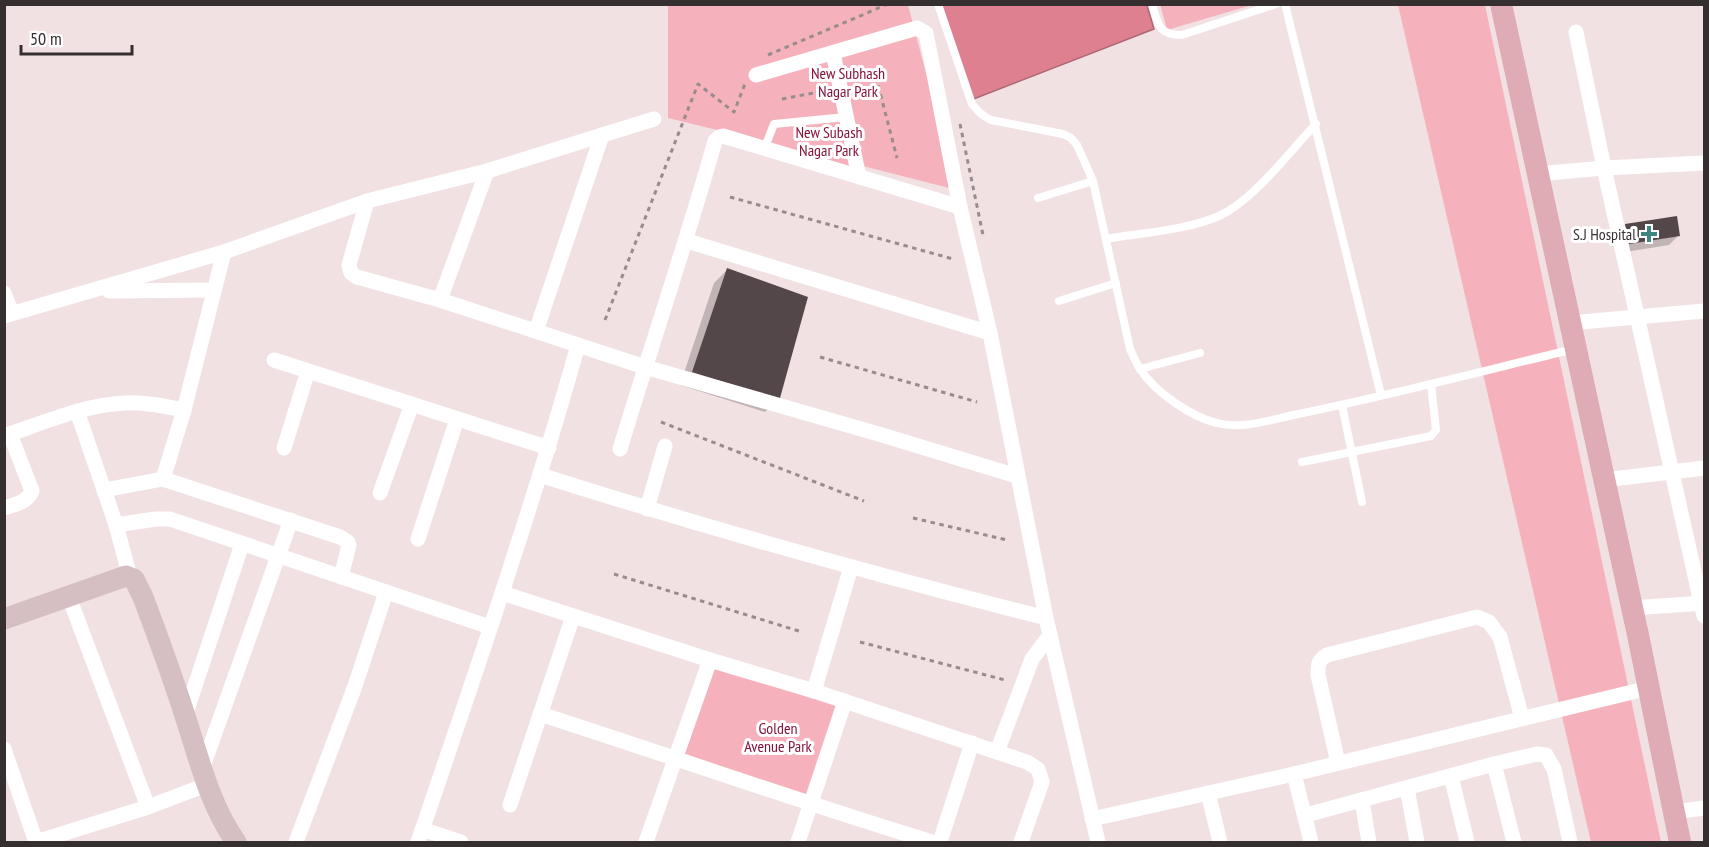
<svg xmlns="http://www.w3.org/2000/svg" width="1709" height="847" font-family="'PT Sans Narrow',sans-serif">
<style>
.green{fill:#f5b2bc}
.water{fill:#df8091;stroke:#ac6874;stroke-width:1.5}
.shadow{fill:#0003}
.building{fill:#544749}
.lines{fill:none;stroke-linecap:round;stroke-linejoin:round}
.path{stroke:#988c8e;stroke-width:3;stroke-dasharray:4.5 4.5;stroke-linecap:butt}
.lane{stroke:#fff;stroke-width:8}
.street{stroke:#fff;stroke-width:15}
.secondary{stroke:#d6bfc3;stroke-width:21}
.primary{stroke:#dfacb5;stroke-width:22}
.poi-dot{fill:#3f8680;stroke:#fff;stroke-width:2}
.labels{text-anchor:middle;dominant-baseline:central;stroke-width:6;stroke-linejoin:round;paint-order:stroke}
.park-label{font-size:16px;fill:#861439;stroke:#fff}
.poi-label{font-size:16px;fill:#352f30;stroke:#fff;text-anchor:end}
</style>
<rect width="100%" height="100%" fill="#f1e1e3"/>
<!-- green -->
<g class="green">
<path d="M 1160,4 L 1252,5 L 1167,30 Z"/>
<path d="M 668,5 L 908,5 L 957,190 L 855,164 L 856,171 L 766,142 L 668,118 Z"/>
<path d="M 1398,5 L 1485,5 L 1661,842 L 1591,842 Z"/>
<path d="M 711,661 L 843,703 L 811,802 L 683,759 Z"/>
</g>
<!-- water -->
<path class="water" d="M 936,5 L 1147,5 L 1154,29 L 971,100 Z"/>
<!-- shadow -->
<g class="shadow">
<path d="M 1626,226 L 1679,235 L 1669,245 L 1619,253 L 1617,235 Z"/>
<path d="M 727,270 L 778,399 L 765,412 L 680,385 L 714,283 Z"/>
</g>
<!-- building -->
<g class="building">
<path d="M 1677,216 L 1680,236 L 1629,244 L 1625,224 Z"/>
<path d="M 727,268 L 808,297 L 780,398 L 781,400 L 692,372 Z"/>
</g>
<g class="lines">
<!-- path -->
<g class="path">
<path d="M 768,55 L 888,4"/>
<path d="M 876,77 L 897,158"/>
<path d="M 782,99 L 824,91"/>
<path d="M 960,124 L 983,235"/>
<path d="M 730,197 L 953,259"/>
<path d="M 605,320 L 698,84 L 734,112 L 745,84"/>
<path d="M 820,357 L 977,402"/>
<path d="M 661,422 L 864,501"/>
<path d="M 913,518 L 1007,540"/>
<path d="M 614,574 L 802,632"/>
<path d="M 860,642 L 1005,680"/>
</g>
<!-- lane -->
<g class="lane">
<path d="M 938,4 L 972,104 C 978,111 982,116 991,120 L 1063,134 L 1071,138 L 1077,145 L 1093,181 L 1130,349 C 1133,355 1136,363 1140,369 C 1155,392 1191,417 1217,423 C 1243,430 1273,419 1298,414 C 1391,395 1483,371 1574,349"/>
<path d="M 1152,4 C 1158,24 1158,35 1182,35 L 1276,4"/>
<path d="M 1285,4 L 1381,395"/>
<path d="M 765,147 L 774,124 L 846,117"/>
<path d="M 1038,198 L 1093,181"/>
<path d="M 1106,239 C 1140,233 1188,230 1219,216 C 1254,200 1289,152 1316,124"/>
<path d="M 1059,301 L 1116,283"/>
<path d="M 1140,369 L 1200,353"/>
<path d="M 1342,405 L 1362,502"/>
<path d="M 1302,462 L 1431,436 L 1436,430 L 1431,384"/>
</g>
<!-- street -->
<g class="street">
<path d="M 1576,32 L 1604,168 L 1704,616"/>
<path d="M 833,53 L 859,177"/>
<path d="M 756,75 L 917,28 L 926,33 L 960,207 L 990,333 L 1046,618 L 1098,842"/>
<path d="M 1537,174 L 1604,168 L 1704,163"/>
<path d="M 367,201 L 349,265 L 351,273 L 357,277 L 440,300 L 645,367 L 882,435 L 1017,476"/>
<path d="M 687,241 L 990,333"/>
<path d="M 109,291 L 214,290"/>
<path d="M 4,293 L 12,313"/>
<path d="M 440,300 L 487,171"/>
<path d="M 4,316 L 224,252 L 367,201 L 487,171 L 654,119"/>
<path d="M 1570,323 L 1704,311"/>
<path d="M 536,331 L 602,135"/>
<path d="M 274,360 L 549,448"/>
<path d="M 77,411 L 116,525 L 130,577"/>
<path d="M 4,436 C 43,423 83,405 124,403 C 145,402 164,406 184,410"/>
<path d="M 284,448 L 308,371"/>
<path d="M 620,449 C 651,346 686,244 715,141 L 719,137 L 723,136 L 960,207"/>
<path d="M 540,475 C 707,528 876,575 1046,618"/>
<path d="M 163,479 L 184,410 L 224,252"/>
<path d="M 1604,480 L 1704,468"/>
<path d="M 104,490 L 163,479 L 340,537 L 348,542 L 349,545 L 341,577"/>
<path d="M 380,493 L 412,404"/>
<path d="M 4,508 C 15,504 27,503 32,491 L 10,434"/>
<path d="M 647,509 L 665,446"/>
<path d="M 116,525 L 156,519 L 170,519 L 490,627"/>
<path d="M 418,539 L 457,419"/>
<path d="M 502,593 L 710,660 L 814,691 L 1027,762 L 1038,769 L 1042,782 L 1021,842"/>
<path d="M 69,597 L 148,807"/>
<path d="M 1632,608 L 1704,603"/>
<path d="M 814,691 L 851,567"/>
<path d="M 540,714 C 671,756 800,802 932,842"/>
<path d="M 185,716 L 242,544"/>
<path d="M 4,749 L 36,842 L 148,807 L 206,785"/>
<path d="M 997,752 L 1032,659 L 1050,635"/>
<path d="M 1338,763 L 1318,675 C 1318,665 1318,660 1327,655 L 1477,617 L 1489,622 L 1500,637 L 1522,718"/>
<path d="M 1494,764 L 1537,754 L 1546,755 L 1554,769 L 1570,842"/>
<path d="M 202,769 L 291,520"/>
<path d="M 1294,774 L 1311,842"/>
<path d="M 1451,776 L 1467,842"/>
<path d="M 1407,788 L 1417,842"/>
<path d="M 1208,793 L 1220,842"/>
<path d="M 1362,801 L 1369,842"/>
<path d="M 510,805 L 573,616"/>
<path d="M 1674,812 L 1704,808"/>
<path d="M 1306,815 L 1494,764 L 1514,842"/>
<path d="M 1092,819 L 1294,774 L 1649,688"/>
<path d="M 422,829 L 461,842"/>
<path d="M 296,842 L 355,686 L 386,592"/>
<path d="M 418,842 C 474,677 531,513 578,345"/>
<path d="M 646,842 L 710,660"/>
<path d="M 798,842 L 845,701"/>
<path d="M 940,842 L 972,743"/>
</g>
<!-- secondary -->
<path class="secondary" d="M 4,619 L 126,576 L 134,579 L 143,597 C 158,637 173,678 186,719 C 200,762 210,805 236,842"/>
<!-- primary -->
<path class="primary" d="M 1501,4 L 1638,635 L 1680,842"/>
</g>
<!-- markers -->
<path class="poi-dot" d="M1646 225h6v6h6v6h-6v6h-6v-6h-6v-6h6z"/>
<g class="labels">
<!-- park labels -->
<g class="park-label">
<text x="848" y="73">New Subhash<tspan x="848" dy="18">Nagar Park</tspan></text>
<text x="829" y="132">New Subash<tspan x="829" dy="18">Nagar Park</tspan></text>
<text x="778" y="728">Golden<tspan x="778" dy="18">Avenue Park</tspan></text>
</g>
<!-- poi labels -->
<g class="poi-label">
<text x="1636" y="234">S.J Hospital</text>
</g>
</g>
<!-- border -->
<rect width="1709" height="847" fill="none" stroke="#352f30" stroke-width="12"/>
<!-- scale -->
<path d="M21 45v9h111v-9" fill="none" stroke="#352f30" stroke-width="3"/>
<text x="30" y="45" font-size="18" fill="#352f30" stroke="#ffffff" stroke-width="4.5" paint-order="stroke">50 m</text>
</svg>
